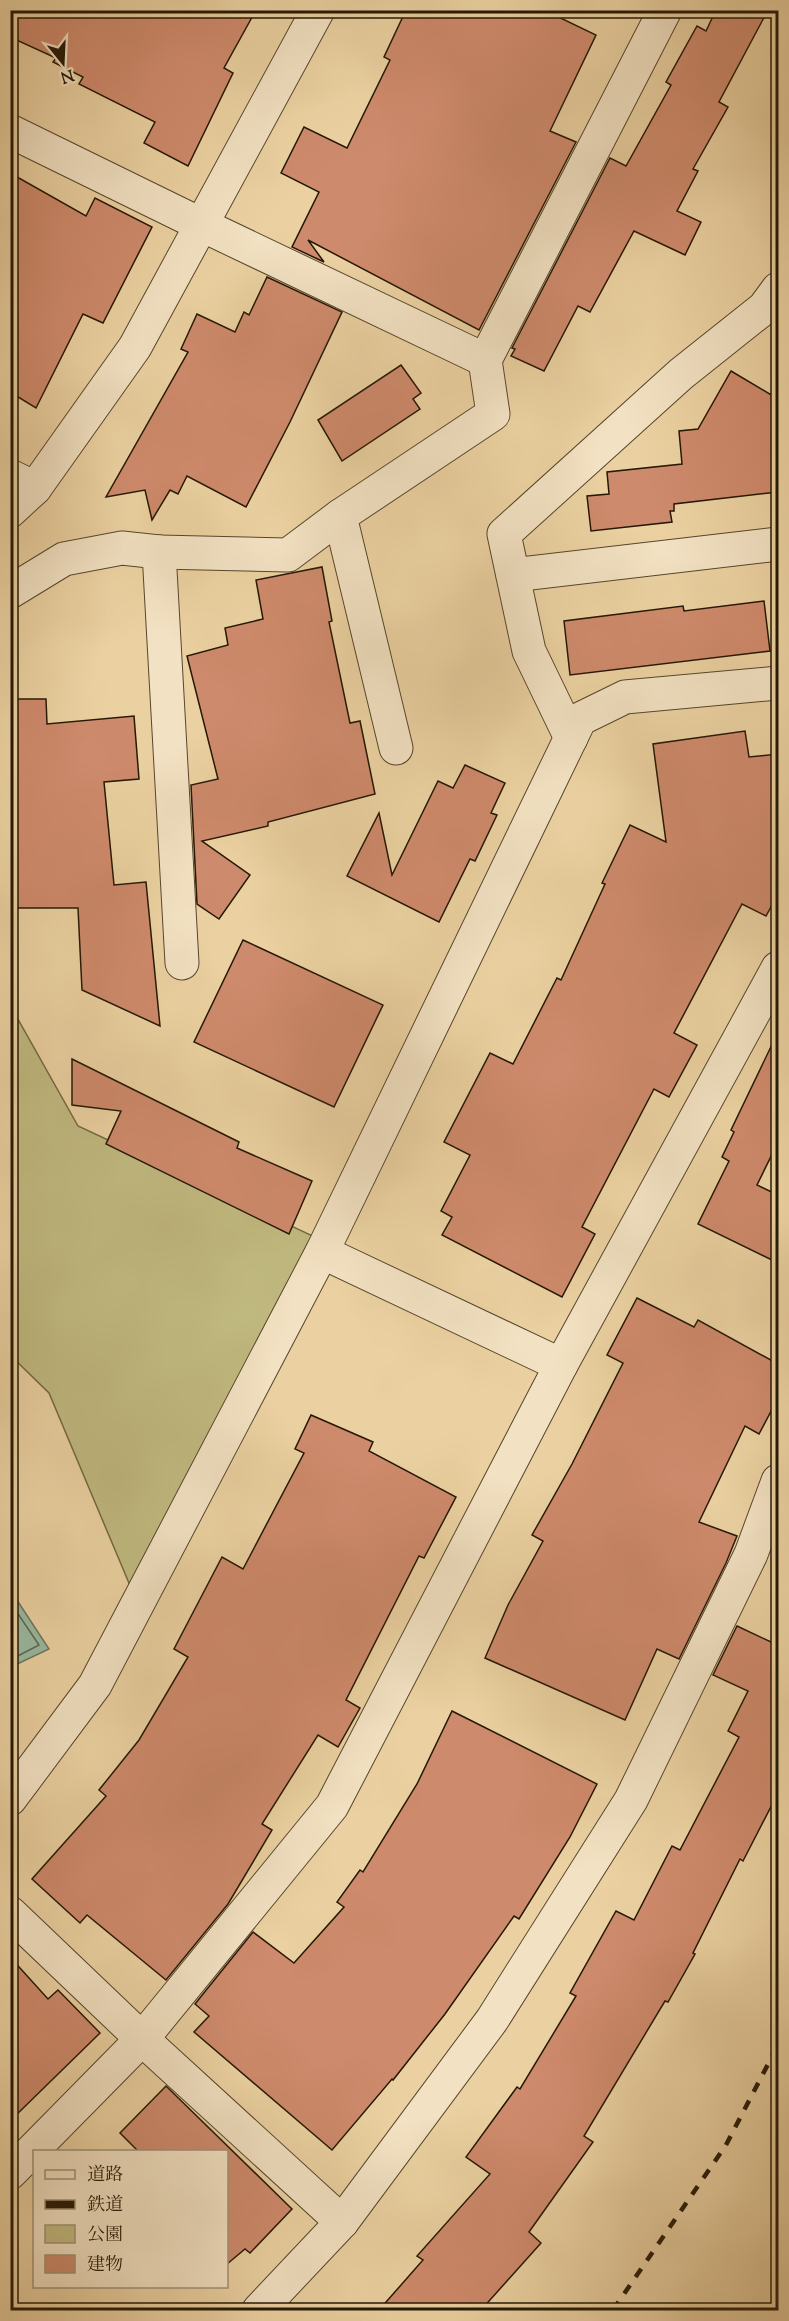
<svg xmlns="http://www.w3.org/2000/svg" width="789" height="2321" font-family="'Sorts Mill Goudy','Noto Serif JP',serif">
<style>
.green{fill:#c0b97f;stroke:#726842;stroke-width:1.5}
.water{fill:#99b8a0;stroke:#6b7862;stroke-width:1.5}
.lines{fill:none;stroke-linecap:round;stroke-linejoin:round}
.shore{stroke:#5f6852;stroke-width:1.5}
.building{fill:#ce8a6c;stroke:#251805;stroke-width:1.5}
.minor-casing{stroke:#56462c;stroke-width:35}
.tertiary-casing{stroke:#56462c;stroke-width:35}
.minor{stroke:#f2e1c2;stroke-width:33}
.tertiary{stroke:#f2e1c2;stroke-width:33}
.rail{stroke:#251805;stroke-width:4.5;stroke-dasharray:10 10;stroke-linecap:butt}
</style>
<rect width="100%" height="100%" fill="#ebd1a1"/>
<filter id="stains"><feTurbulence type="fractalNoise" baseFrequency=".00333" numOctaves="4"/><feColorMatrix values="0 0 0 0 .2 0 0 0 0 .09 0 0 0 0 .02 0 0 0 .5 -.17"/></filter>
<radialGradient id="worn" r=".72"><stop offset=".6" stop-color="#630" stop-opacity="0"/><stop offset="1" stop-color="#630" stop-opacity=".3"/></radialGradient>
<!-- green -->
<path class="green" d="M 10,1005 L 78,1126 L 332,1245 L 142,1614 L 49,1393 L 11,1356 Z"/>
<!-- water -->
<path class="water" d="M 11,1591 L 49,1649 L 11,1667 L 10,1667 Z"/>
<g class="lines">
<!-- shore -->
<path class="shore" d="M 10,1602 L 39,1645 L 10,1660"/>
</g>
<!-- building -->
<g class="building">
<path d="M 10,10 L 256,10 L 224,68 L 233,73 L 188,166 L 144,143 L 155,122 L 79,84 L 83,77 L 53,62 L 56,58 L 10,37 Z"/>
<path d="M 406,10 L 544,10 L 596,35 L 550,131 L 576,142 L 479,330 L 308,240 L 324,262 L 292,247 L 319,192 L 281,173 L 304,127 L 347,148 L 390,60 L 384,57 Z"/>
<path d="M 716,10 L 768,10 L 719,102 L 728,107 L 693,169 L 698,171 L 677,211 L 701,222 L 685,255 L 634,231 L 590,312 L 578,306 L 544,371 L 511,356 L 515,349 L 512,348 L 610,158 L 626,166 L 671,85 L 666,82 L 697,26 L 706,31 Z"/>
<path d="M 10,173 L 86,216 L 95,198 L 152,227 L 103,323 L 83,314 L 36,408 L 10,392 Z"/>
<path d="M 267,277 L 342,312 L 290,422 L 246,507 L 187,476 L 178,494 L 170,490 L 152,520 L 145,490 L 106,497 L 188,352 L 181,349 L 197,314 L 235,332 L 244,312 L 249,315 Z"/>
<path d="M 401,365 L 421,393 L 413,399 L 420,409 L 342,461 L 318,420 Z"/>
<path d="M 731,371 L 778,399 L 778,492 L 674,504 L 674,511 L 670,511 L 672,522 L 591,531 L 587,496 L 609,494 L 607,472 L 682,464 L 679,431 L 698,429 Z"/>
<path d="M 322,567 L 332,621 L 329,622 L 350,723 L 360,721 L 375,794 L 268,822 L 268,826 L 202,841 L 250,875 L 219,919 L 197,904 L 191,785 L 218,779 L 187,656 L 228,645 L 225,628 L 263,619 L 256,580 Z"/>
<path d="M 764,601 L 770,651 L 570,675 L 564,621 L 683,606 L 684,611 Z"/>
<path d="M 10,699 L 46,699 L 47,724 L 134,716 L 139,779 L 104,782 L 114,885 L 146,882 L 160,1026 L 82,990 L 78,908 L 10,908 Z"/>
<path d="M 745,731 L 749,757 L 778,754 L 778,894 L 766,916 L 742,904 L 674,1033 L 697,1045 L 669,1097 L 654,1089 L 582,1227 L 595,1234 L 562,1297 L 442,1235 L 452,1217 L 441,1211 L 470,1155 L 444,1142 L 490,1053 L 513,1064 L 557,978 L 561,980 L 605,884 L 602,883 L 630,825 L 666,842 L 653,744 Z"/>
<path d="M 465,765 L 505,783 L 491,813 L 497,815 L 475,861 L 470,859 L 439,922 L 347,876 L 379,813 L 392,875 L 438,781 L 453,788 Z"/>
<path d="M 243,940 L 383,1005 L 334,1107 L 194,1042 Z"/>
<path d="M 778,1032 L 778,1142 L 757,1185 L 778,1195 L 778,1263 L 698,1224 L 729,1161 L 722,1157 L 734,1132 L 731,1130 Z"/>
<path d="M 72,1059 L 239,1142 L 237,1148 L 312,1181 L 289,1234 L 106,1144 L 121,1111 L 72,1105 Z"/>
<path d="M 637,1298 L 694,1327 L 698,1320 L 778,1364 L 778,1398 L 759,1434 L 745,1426 L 699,1522 L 737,1536 L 726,1563 L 679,1659 L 657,1649 L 625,1720 L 485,1658 L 508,1605 L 543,1541 L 532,1535 L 572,1464 L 623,1363 L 607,1355 Z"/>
<path d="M 311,1415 L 373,1442 L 369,1451 L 456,1497 L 424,1558 L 419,1556 L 346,1700 L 360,1708 L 338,1747 L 318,1735 L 262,1824 L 272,1830 L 228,1904 L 166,1980 L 87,1915 L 80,1923 L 32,1879 L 106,1796 L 99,1790 L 139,1740 L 188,1657 L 174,1649 L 222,1557 L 243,1569 L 304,1453 L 295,1449 Z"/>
<path d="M 737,1626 L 771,1642 L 778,1627 L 778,1793 L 743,1861 L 740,1859 L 693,1953 L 695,1954 L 668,2002 L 665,2001 L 584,2136 L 593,2142 L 529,2232 L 541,2243 L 481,2310 L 379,2310 L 423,2260 L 417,2256 L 490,2174 L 466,2157 L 517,2087 L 520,2089 L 576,1996 L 570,1993 L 616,1911 L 634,1920 L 672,1846 L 680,1850 L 739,1737 L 728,1731 L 748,1691 L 713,1675 Z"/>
<path d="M 452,1711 L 597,1784 L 570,1837 L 519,1919 L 514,1916 L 445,2014 L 393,2080 L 392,2079 L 332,2150 L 194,2032 L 209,2016 L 195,2004 L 253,1932 L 294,1963 L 344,1907 L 337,1902 L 360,1870 L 363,1872 L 417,1784 Z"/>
<path d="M 10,1957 L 48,1999 L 58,1990 L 100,2033 L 10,2121 Z"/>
<path d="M 166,2086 L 292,2209 L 250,2253 L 245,2249 L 226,2265 L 226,2151 L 138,2151 L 120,2133 Z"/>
</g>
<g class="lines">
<!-- minor casing -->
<g class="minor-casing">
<g id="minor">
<path d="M 10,131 L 202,225 L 485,360 L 665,10"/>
<path d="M 10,476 L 35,488"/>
<path d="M 159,552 L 288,555 L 340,516"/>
<path d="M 513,575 L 778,544"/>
<path d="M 10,592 L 64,559 L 122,548 L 159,552 L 182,963"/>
<path d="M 571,738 L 529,651 L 504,534 L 681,374 L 764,308 L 778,289"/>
<path d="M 396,748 L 340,516 L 493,414 L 485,360"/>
<path d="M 322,1252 L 561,1365"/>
<path d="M 10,1913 L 142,2039 L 342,2222"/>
<path d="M 10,2173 L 142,2039 L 332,1806 L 561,1365 L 778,968"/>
<path d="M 259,2310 L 342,2222 L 492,2020 L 631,1800 L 751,1554 L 778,1481"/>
</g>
</g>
<!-- tertiary casing -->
<g class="tertiary-casing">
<g id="tertiary">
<path d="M 10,511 L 35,488 L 135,347 L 318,10"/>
<path d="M 10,1799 L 95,1685 L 322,1252 L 580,719 L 625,697 L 778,683"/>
</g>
</g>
<!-- minor -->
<use href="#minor" class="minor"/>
<!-- tertiary -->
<use href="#tertiary" class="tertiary"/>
<!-- rail -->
<path class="rail" d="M 613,2310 L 726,2145 L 778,2045"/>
</g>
<!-- margin -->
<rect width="789" height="2321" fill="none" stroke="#ebd1a1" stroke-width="36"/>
<rect x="12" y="12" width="765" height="2297" fill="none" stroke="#251805" stroke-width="3"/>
<rect x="18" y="18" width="753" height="2285" fill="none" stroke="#251805" stroke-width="1.5"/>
<!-- legend -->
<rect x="33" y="2150" width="195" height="138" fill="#f2e1c2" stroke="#a09176" stroke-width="1.5"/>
<rect x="45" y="2170" width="30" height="9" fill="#f2e1c2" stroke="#a09176" stroke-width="1.5"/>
<text x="87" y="2180" font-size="18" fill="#251805">道路</text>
<rect x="45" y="2200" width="30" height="9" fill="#251805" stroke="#a09176" stroke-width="1.5"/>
<text x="87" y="2210" font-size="18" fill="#251805">鉄道</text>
<rect x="45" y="2225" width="30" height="18" fill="#c0b97f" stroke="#a09176" stroke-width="1.5"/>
<text x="87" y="2240" font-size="18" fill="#251805">公園</text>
<rect x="45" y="2255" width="30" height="18" fill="#ce8a6c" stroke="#a09176" stroke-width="1.5"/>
<text x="87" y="2270" font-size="18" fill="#251805">建物</text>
<!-- north arrow -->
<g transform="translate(63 63) rotate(162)" stroke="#f2e1c2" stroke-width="4.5" paint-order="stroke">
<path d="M0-4.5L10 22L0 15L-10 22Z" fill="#251805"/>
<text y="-9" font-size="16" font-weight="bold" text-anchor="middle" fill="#251805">N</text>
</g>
<rect width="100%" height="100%" filter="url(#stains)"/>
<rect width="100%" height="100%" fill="url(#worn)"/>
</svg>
